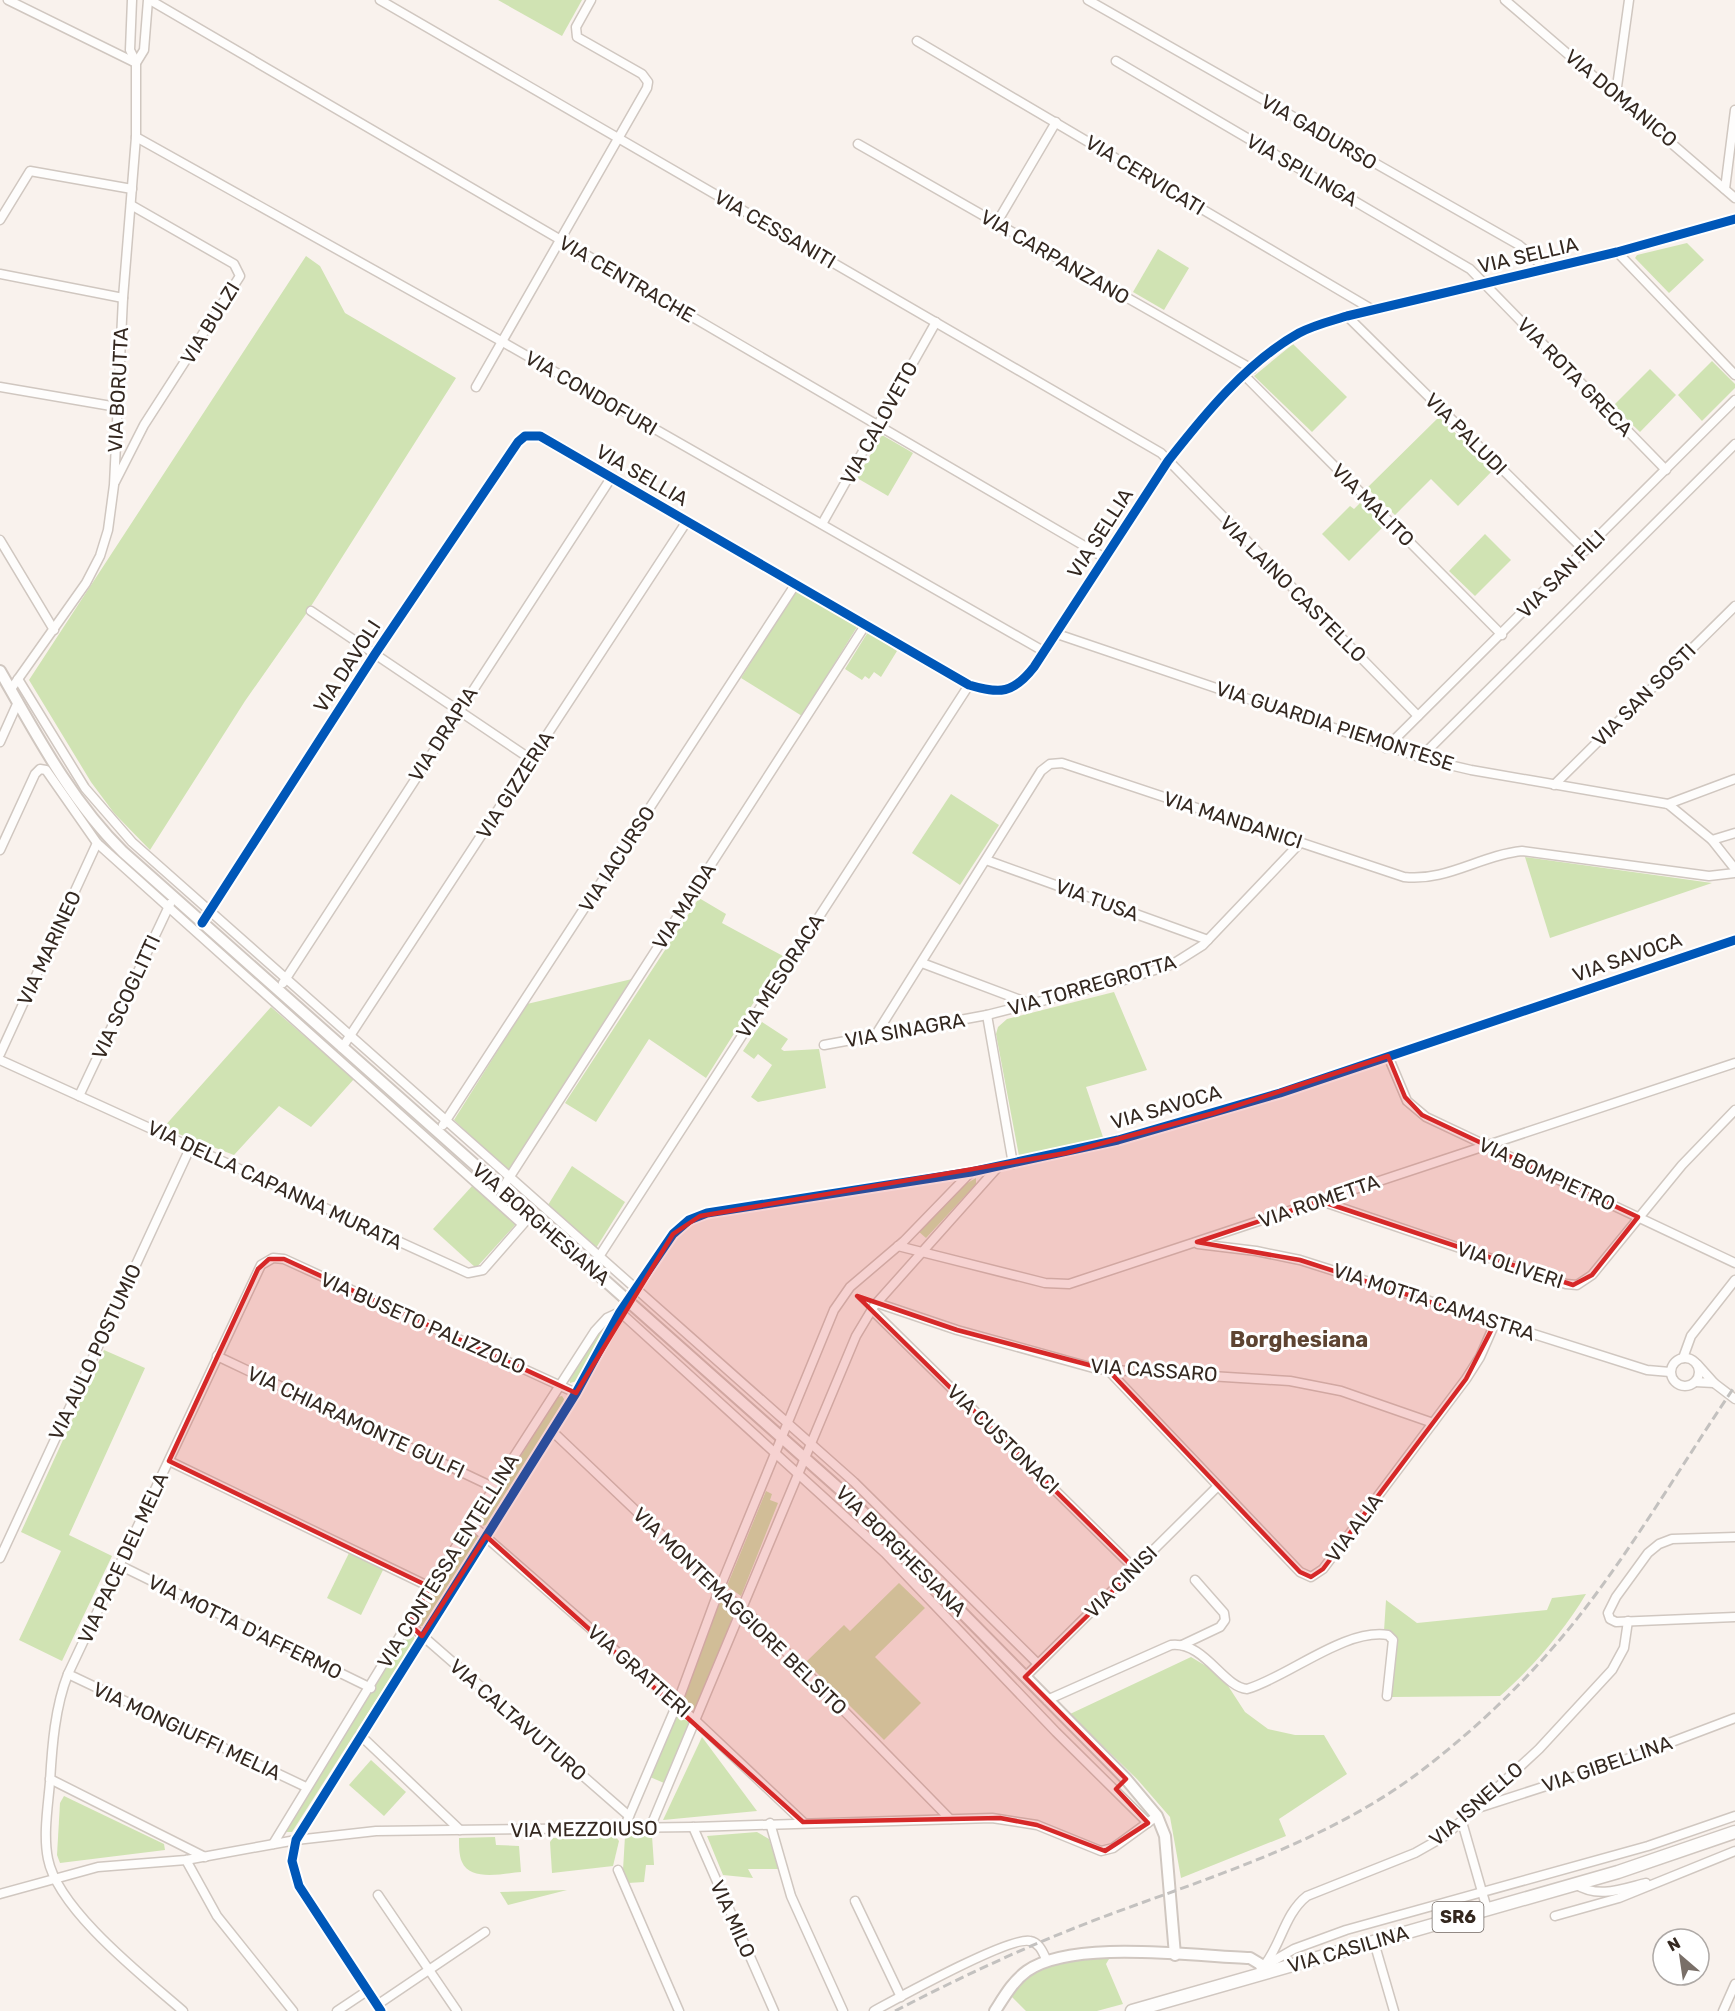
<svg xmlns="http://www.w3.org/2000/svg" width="1735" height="2011" font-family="Rubik,sans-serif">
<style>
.green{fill:#d0e3b3}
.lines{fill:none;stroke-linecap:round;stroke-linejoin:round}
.minor-casing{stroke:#d0c7c0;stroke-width:11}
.tertiary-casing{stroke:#d0c7c0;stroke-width:14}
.primary-casing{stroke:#d0c7c0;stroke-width:15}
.minor{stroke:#fefdfc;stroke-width:8}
.tertiary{stroke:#fefdfc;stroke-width:10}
.primary{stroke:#fefdfc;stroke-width:12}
.rail{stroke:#c3c1bf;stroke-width:3;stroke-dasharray:9 4.5;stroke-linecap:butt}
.cycleway-casing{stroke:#fff;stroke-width:13}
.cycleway{stroke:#0057b8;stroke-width:9}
.marked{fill:#d62828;fill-opacity:0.2;stroke:#d62828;stroke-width:4.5;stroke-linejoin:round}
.labels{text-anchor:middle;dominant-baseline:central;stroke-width:6;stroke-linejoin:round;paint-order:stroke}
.shield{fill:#fff;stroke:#716863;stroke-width:1.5}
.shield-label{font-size:18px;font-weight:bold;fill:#342820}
.street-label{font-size:20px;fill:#342820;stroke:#fff}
.quarter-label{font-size:22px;font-weight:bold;fill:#5e4432;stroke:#fff}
</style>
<rect width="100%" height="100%" fill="#f9f2ed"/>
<!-- green -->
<g class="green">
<path d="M 498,0 L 582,0 L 562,36 Z"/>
<path d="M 1687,243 L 1704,260 L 1669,293 L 1635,258 L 1637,255 Z"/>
<path d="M 1158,249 L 1189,268 L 1164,310 L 1133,292 Z"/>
<path d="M 306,256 L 320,266 L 345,313 L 456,378 L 306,614 L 245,701 L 150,850 L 114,813 L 91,782 L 29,680 Z"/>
<path d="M 1293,344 L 1347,397 L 1312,432 L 1254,376 Z"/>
<path d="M 1712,361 L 1735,384 L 1735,388 L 1702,421 L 1678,395 Z"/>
<path d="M 1650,369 L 1676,395 L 1640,432 L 1613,406 Z"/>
<path d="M 1439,417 L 1493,470 L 1458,506 L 1431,479 L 1395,515 L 1367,488 Z"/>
<path d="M 882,435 L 913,453 L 888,496 L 857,478 Z"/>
<path d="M 1360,503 L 1384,526 L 1349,561 L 1322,534 L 1350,506 L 1354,509 Z"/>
<path d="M 1485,534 L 1511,560 L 1475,596 L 1449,571 Z"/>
<path d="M 796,590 L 857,627 L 802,716 L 741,678 Z"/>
<path d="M 868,632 L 897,651 L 881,677 L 874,672 L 869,679 L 865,676 L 862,680 L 845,669 Z"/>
<path d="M 951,794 L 999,825 L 960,885 L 912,853 Z"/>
<path d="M 1525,857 L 1712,883 L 1550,938 Z"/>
<path d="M 699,898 L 726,914 L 722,923 L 783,956 L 706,1078 L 649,1039 L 596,1122 L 565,1103 Z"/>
<path d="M 632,979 L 509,1172 L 454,1120 L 527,1004 Z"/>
<path d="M 1114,992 L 1147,1070 L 1086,1087 L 1103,1137 L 1025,1157 L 1019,1156 L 996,1034 L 998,1027 L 1007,1019 Z"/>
<path d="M 271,1007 L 354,1079 L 311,1127 L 279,1106 L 234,1155 L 163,1128 Z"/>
<path d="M 762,1022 L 788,1039 L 781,1049 L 784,1051 L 819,1049 L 826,1088 L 758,1102 L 751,1097 L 772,1065 L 758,1054 L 754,1059 L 743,1051 Z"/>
<path d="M 572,1166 L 625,1202 L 596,1248 L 548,1205 Z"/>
<path d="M 976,1178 L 976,1184 L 926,1238 L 918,1231 L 964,1185 Z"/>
<path d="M 473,1185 L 516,1224 L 476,1268 L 433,1229 Z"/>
<path d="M 610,1321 L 611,1327 L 577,1381 L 570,1383 L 569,1379 L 604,1323 Z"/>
<path d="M 104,1350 L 145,1368 L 69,1535 L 112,1556 L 62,1661 L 19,1640 L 61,1551 L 21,1532 Z"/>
<path d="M 562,1396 L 564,1399 L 563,1405 L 488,1524 L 483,1526 L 481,1519 L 558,1397 Z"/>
<path d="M 766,1491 L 772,1494 L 770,1500 L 778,1503 L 741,1596 L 727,1586 Z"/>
<path d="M 474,1532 L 478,1538 L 423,1626 L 419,1626 L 418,1619 Z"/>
<path d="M 349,1553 L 383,1570 L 361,1615 L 327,1598 Z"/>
<path d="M 899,1583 L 925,1608 L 875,1657 L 921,1703 L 884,1740 L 806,1662 L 844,1625 L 850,1631 Z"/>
<path d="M 1586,1594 C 1564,1631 1532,1668 1500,1696 L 1391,1697 L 1395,1638 L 1384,1631 L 1386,1600 L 1417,1623 L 1547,1610 L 1552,1598 Z"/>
<path d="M 721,1596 L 737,1607 L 695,1710 L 681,1699 Z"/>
<path d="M 412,1633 L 415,1639 L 292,1832 L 285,1832 L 288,1822 L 407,1636 Z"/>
<path d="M 1191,1657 L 1221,1675 L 1245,1712 L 1268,1729 L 1295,1735 L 1324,1735 L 1347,1774 L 1279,1819 L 1286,1836 L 1181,1878 L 1170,1817 L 1137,1779 L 1070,1714 Z"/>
<path d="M 675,1716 L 690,1722 L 664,1783 L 650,1777 Z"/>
<path d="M 702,1737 L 757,1811 L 663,1820 Z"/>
<path d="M 371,1760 L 406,1792 L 384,1816 L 349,1785 Z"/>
<path d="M 64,1796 L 164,1844 L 165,1850 L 60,1863 L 57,1855 L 60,1803 Z"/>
<path d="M 757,1832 L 769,1839 L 779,1869 L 748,1869 L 753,1878 L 723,1875 L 707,1836 Z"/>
<path d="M 615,1836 L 619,1841 L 613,1866 L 552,1873 L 550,1842 L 553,1838 Z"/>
<path d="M 625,1836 L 652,1836 L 654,1865 L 646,1865 L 644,1882 L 628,1883 L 623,1870 Z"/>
<path d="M 495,1837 L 496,1845 L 519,1846 L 521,1872 C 505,1873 470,1882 462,1862 C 459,1856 459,1845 459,1838 Z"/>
<path d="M 567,1890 L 508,1905 L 500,1892 Z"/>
<path d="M 1073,1958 L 1109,1959 L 1106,1964 L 1123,2004 L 1097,2011 L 1026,2011 L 1011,1996 L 1033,1971 Z"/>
</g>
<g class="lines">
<!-- minor casing -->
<g class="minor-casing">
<g id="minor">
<path d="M 8,0 L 136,63"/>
<path d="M 132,0 L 130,50 L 136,62"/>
<path d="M 150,0 L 1105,558"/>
<path d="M 380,0 L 1161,453 L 1418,716"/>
<path d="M 1088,0 L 1519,245 L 1546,269"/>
<path d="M 1505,0 L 1735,198"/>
<path d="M 917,41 L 1373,310"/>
<path d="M 1116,61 L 1470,269 L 1666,470"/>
<path d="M 1616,94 L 1629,0"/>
<path d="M 136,137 L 501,341 L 1045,652"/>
<path d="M 858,144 L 1252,369"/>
<path d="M 1725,189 L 1735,110"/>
<path d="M 0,220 L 30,171 L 132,189"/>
<path d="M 996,224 L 1056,122"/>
<path d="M 1617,252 L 1735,375"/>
<path d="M 0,274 L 123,298"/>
<path d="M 1347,316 L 1585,551"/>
<path d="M 1245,376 L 1502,635"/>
<path d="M 0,387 L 117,407"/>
<path d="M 476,387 L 647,88 L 648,82 L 642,74 L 577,37 L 576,27 L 591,0"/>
<path d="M 115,482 L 144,425 L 240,276 L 234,264 L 131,205"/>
<path d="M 822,524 L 936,322"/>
<path d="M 0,540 L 54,630"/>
<path d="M 311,611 L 532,760"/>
<path d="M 1057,634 L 1428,760 L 1471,770 L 1668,804 L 1712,840 L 1735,869"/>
<path d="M 18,679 L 85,788 L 132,842 L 854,1482 L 1038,1664"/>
<path d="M 11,689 L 86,583 L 100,556 L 108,530 L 114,485 L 123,298 L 136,137 L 136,63 L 144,50 L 148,0"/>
<path d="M 0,742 L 18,702"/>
<path d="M 1386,748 L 1735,400"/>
<path d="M 1420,758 L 1735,444"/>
<path d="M 1554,785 L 1735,606"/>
<path d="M 1668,804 L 1735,779"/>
<path d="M 1712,840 L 1735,833"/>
<path d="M 0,850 L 35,774 L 40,769 L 46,770 L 97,843 L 522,1224"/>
<path d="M 986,860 L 1208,940"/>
<path d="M 202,923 L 375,654 L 518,442 L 525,436 L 540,436 L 969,685 C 1000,694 1013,694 1034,667 L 1168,461 C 1204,415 1247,362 1299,333 C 1314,325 1331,321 1347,316 L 1617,252 L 1735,219"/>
<path d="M 922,963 L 1031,1004"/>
<path d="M 283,983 L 611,478"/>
<path d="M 987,1015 L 1013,1164"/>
<path d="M 875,1036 L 1041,771 L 1050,764 L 1062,763 L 1404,877 C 1446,882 1481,855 1522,851 L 1709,876 L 1735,873"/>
<path d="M 824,1045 L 987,1015 L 1124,980 L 1173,964 L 1203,945 L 1301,842"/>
<path d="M 342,1048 L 687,521"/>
<path d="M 0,1054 L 97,843"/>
<path d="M 1388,1056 L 1407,1101 L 1426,1117 L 1735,1263"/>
<path d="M 0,1060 L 468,1273 L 483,1270 L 531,1215"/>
<path d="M 79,1096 L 170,904"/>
<path d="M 443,1125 L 795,585"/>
<path d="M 502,1189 L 866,624"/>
<path d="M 1321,1201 L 1566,1284 L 1577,1285 L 1592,1275 L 1682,1165 L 1735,1110"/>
<path d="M 1198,1244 L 1256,1251 L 1300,1260 L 1647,1370 L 1670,1372"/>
<path d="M 898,1246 L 1045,1283 L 1069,1284 L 1735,1063"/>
<path d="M 591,1269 L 969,685"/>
<path d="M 877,1303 L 957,1330 L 1097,1369 L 1290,1381 L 1341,1391 L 1433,1423"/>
<path d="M 872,1310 L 1135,1569"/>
<path d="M 620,1312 L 885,1553 L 1056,1732 L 1148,1823"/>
<path d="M 217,1356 L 495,1488"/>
<circle cx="1685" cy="1372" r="14"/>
<path d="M 1683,1358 L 1691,1336 L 1735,1280"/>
<path d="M 1108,1370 L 1300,1572 L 1311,1577 L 1323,1569 L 1466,1379 L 1480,1357 L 1495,1323"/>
<path d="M 1695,1382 L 1714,1383 L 1697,1364"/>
<path d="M 1714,1383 L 1735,1399"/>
<path d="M 552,1431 L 712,1583 L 752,1617 L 950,1819"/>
<path d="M 169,1461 L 430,1587"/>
<path d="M 471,1524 L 696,1721 L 803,1822"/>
<path d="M 1735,1537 L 1672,1539 L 1659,1544 L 1648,1553 L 1616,1597 L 1608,1613 L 1610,1619 L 1616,1622 L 1735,1617"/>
<path d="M 0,1558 L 191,1146"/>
<path d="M 119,1565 L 371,1688"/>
<path d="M 409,1624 L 629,1816"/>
<path d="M 1182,1645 L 1220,1627 L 1225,1620 L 1224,1613 L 1195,1580"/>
<path d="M 68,1674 L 306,1787"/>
<path d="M 1025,1677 L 1217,1487"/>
<path d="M 1047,1700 L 1171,1645 C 1204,1641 1223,1687 1247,1689 C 1288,1677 1345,1628 1388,1635 L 1393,1640 L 1387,1696"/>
<path d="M 360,1735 L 460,1830"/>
<path d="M 50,1779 L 205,1857"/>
<path d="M 1481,1807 L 1611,1765 L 1735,1718"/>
<path d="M 1462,1822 L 1487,1909"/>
<path d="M 770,1823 L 791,1896 L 843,2011"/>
<path d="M 693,1827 L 774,2011"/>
<path d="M 624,1828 L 677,1704 L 719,1590 L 834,1310 L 850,1287 L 904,1241 L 970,1173"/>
<path d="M 650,1828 L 856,1336 L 874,1306 L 997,1168"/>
<path d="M 273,1844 L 430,1587 L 595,1331 L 607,1318 L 620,1312"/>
<path d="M 186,1860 L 217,1916 L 293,2011"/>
<path d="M 618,1870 L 679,2011"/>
<path d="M 1575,1884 C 1598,1899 1622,1889 1646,1883"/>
<path d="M 0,1894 L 98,1867 L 186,1860 L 296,1840 L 376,1831 L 693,1827 L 992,1818 L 1037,1825 L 1101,1851 L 1113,1848 L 1157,1816"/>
<path d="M 378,1895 L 457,2011"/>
<path d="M 855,1901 L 901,1997"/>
<path d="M 1555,1916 L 1619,1898 L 1735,1851"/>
<path d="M 1374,1942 L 1394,2011"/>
<path d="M 1268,1964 L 1294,1949 L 1346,1930 L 1648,1846 L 1735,1816"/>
<path d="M 1263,1967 C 1281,1946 1284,1914 1307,1896 L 1415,1853 L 1445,1836 L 1539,1749 L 1612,1670 L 1624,1648 L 1628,1621"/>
<path d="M 377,2005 L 485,1932"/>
<path d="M 183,2011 C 144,1977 58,1910 48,1859 C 43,1835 48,1806 50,1782 C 52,1746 55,1707 68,1674 L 261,1265 L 273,1258 L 284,1259 L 576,1393"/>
<path d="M 337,2011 L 367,1991"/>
<path d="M 381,2011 L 299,1886 L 292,1861 L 296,1840 L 576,1393 L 620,1312 L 673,1234 L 689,1220 L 707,1213 L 971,1172 L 1118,1140 L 1280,1093 L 1735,940"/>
<path d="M 874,2011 C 898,1998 1010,1936 1030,1941 C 1040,1943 1043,1953 1047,1961"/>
<path d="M 1723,2011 L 1735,1984"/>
</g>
</g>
<!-- tertiary casing -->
<g class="tertiary-casing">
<g id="tertiary">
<path d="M 0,671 C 36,734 71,801 123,852 L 844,1493 L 1126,1779 L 1157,1816 L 1165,1836 L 1175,1955"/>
<path d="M 995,2011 C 1004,1997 1013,1981 1027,1971 C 1072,1939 1194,1956 1250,1958 L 1260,1964 L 1264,1972"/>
</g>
</g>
<!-- primary casing -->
<g class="primary-casing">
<path id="primary" d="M 1132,2011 L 1618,1872 L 1735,1832"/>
</g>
<!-- minor -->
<use href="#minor" class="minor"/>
<!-- tertiary -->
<use href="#tertiary" class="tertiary"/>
<!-- primary -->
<use href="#primary" class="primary"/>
<!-- rail -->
<path class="rail" d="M 895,2011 C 963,1976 1031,1944 1103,1917 C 1210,1877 1324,1843 1417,1774 C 1482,1725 1541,1667 1590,1602 C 1642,1533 1686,1458 1735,1386"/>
<!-- cycleway casing -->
<g class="cycleway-casing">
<g id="cycleway">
<path d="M 202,923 L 375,654 L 518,442 L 525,436 L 540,436 L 969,685 C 1000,694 1013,694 1034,667 L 1168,461 C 1204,415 1247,362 1299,333 C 1314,325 1331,321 1347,316 L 1617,252 L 1735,219"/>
<path d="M 381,2011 L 299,1886 L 292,1861 L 296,1840 L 576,1393 L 620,1312 L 673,1234 L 689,1220 L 707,1213 L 971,1172 L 1118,1140 L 1280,1093 L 1735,940"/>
</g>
</g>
<!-- cycleway -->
<use href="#cycleway" class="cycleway"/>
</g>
<!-- marked area -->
<path class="marked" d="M 1388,1056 L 1405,1097 L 1422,1115 L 1638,1217 L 1592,1275 L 1573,1285 L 1320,1201 L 1197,1242 L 1300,1260 L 1495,1323 L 1466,1379 L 1323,1569 L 1311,1577 L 1300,1572 L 1108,1370 L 957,1330 L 857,1296 L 1135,1569 L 1025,1677 L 1126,1779 L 1116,1789 L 1148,1823 L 1105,1851 L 1037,1825 L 1000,1818 L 803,1822 L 486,1536 L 422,1636 L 409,1624 L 430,1587 L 169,1461 L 258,1269 L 269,1259 L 284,1259 L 576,1393 L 673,1234 L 700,1216 L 1066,1153 L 1214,1113 Z"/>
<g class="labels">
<!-- shield labels -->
<rect class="shield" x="1432.5" y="1902" width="51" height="30" rx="4.5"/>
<g class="shield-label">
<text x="1458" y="1917">SR6</text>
</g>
<!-- street labels -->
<g class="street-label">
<text transform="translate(1621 98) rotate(40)">VIA DOMANICO</text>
<text transform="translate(1319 132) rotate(30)">VIA GADURSO</text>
<text transform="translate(1302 170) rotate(30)">VIA SPILINGA</text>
<text transform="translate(1145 175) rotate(31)">VIA CERVICATI</text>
<text transform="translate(775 229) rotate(30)">VIA CESSANITI</text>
<text transform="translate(1528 255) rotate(-13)">VIA SELLIA</text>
<text transform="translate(1055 257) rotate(30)">VIA CARPANZANO</text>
<text transform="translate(627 279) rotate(30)">VIA CENTRACHE</text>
<text transform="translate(210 323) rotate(-58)">VIA BULZI</text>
<text transform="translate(1575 377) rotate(46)">VIA ROTA GRECA</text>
<text transform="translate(118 390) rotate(-87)">VIA BORUTTA</text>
<text transform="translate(591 393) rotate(30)">VIA CONDOFURI</text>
<text transform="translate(879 423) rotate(-61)">VIA CALOVETO</text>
<text transform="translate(1466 434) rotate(45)">VIA PALUDI</text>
<text transform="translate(642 475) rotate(30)">VIA SELLIA</text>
<text transform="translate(1373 505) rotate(45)">VIA MALITO</text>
<text transform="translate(1100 533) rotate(-57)">VIA SELLIA</text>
<text transform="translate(1561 574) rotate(-45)">VIA SAN FILI</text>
<text transform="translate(1293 589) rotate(45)">VIA LAINO CASTELLO</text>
<text transform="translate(347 666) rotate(-57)">VIA DAVOLI</text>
<text transform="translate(1644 695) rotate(-45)">VIA SAN SOSTI</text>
<text transform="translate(1335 726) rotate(18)">VIA GUARDIA PIEMONTESE</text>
<text transform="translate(443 734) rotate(-57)">VIA DRAPIA</text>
<text transform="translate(515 785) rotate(-57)">VIA GIZZERIA</text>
<text transform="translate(1233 820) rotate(18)">VIA MANDANICI</text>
<text transform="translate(617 859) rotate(-57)">VIA IACURSO</text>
<text transform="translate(1097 900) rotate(20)">VIA TUSA</text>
<text transform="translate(684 906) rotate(-57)">VIA MAIDA</text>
<text transform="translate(49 948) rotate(-65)">VIA MARINEO</text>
<text transform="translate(1627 957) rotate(-19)">VIA SAVOCA</text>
<text transform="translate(780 976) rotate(-57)">VIA MESORACA</text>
<text transform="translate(1092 985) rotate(-16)">VIA TORREGROTTA</text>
<text transform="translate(126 997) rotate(-65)">VIA SCOGLITTI</text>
<text transform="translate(905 1030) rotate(-10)">VIA SINAGRA</text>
<text transform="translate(1166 1107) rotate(-16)">VIA SAVOCA</text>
<text transform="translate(1547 1174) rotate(25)">VIA BOMPIETRO</text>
<text transform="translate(275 1185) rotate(25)">VIA DELLA CAPANNA MURATA</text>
<text transform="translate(1319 1201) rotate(-19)">VIA ROMETTA</text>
<text transform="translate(541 1224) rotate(41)">VIA BORGHESIANA</text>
<text transform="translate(1510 1265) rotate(18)">VIA OLIVERI</text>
<text transform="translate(1434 1302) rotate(18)">VIA MOTTA CAMASTRA</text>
<text transform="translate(423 1323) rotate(24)">VIA BUSETO PALIZZOLO</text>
<text transform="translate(95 1352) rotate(-65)">VIA AULO POSTUMIO</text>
<text transform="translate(1154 1370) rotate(4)">VIA CASSARO</text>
<text transform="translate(356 1422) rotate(25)">VIA CHIARAMONTE GULFI</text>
<text transform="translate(1003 1439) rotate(44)">VIA CUSTONACI</text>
<text transform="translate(1354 1528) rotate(-53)">VIA ALIA</text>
<text transform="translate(901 1551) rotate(45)">VIA BORGHESIANA</text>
<text transform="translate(123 1558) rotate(-65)">VIA PACE DEL MELA</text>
<text transform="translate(448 1561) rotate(-58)">VIA CONTESSA ENTELLINA</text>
<text transform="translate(1121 1582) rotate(-45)">VIA CINISI</text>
<text transform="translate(740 1611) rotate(44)">VIA MONTEMAGGIORE BELSITO</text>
<text transform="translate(245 1627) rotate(26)">VIA MOTTA D'AFFERMO</text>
<text transform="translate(639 1671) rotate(41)">VIA GRATTERI</text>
<text transform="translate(518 1720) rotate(41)">VIA CALTAVUTURO</text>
<text transform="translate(187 1731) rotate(25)">VIA MONGIUFFI MELIA</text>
<text transform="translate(1607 1764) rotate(-19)">VIA GIBELLINA</text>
<text transform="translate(1476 1804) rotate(-41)">VIA ISNELLO</text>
<text transform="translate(584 1829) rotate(-1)">VIA MEZZOIUSO</text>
<text transform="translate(733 1919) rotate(66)">VIA MILO</text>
<text transform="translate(1348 1949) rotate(-16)">VIA CASILINA</text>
</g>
<!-- quarter labels -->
<g class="quarter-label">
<text x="1299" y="1339">Borghesiana</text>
</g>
</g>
<!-- north arrow -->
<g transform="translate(1681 1957) rotate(331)"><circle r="28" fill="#ffffff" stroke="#aea9a6" stroke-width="1.5"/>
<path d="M0-4.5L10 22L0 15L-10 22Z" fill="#796f68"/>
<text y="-9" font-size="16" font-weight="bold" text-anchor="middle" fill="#342820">N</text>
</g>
</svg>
